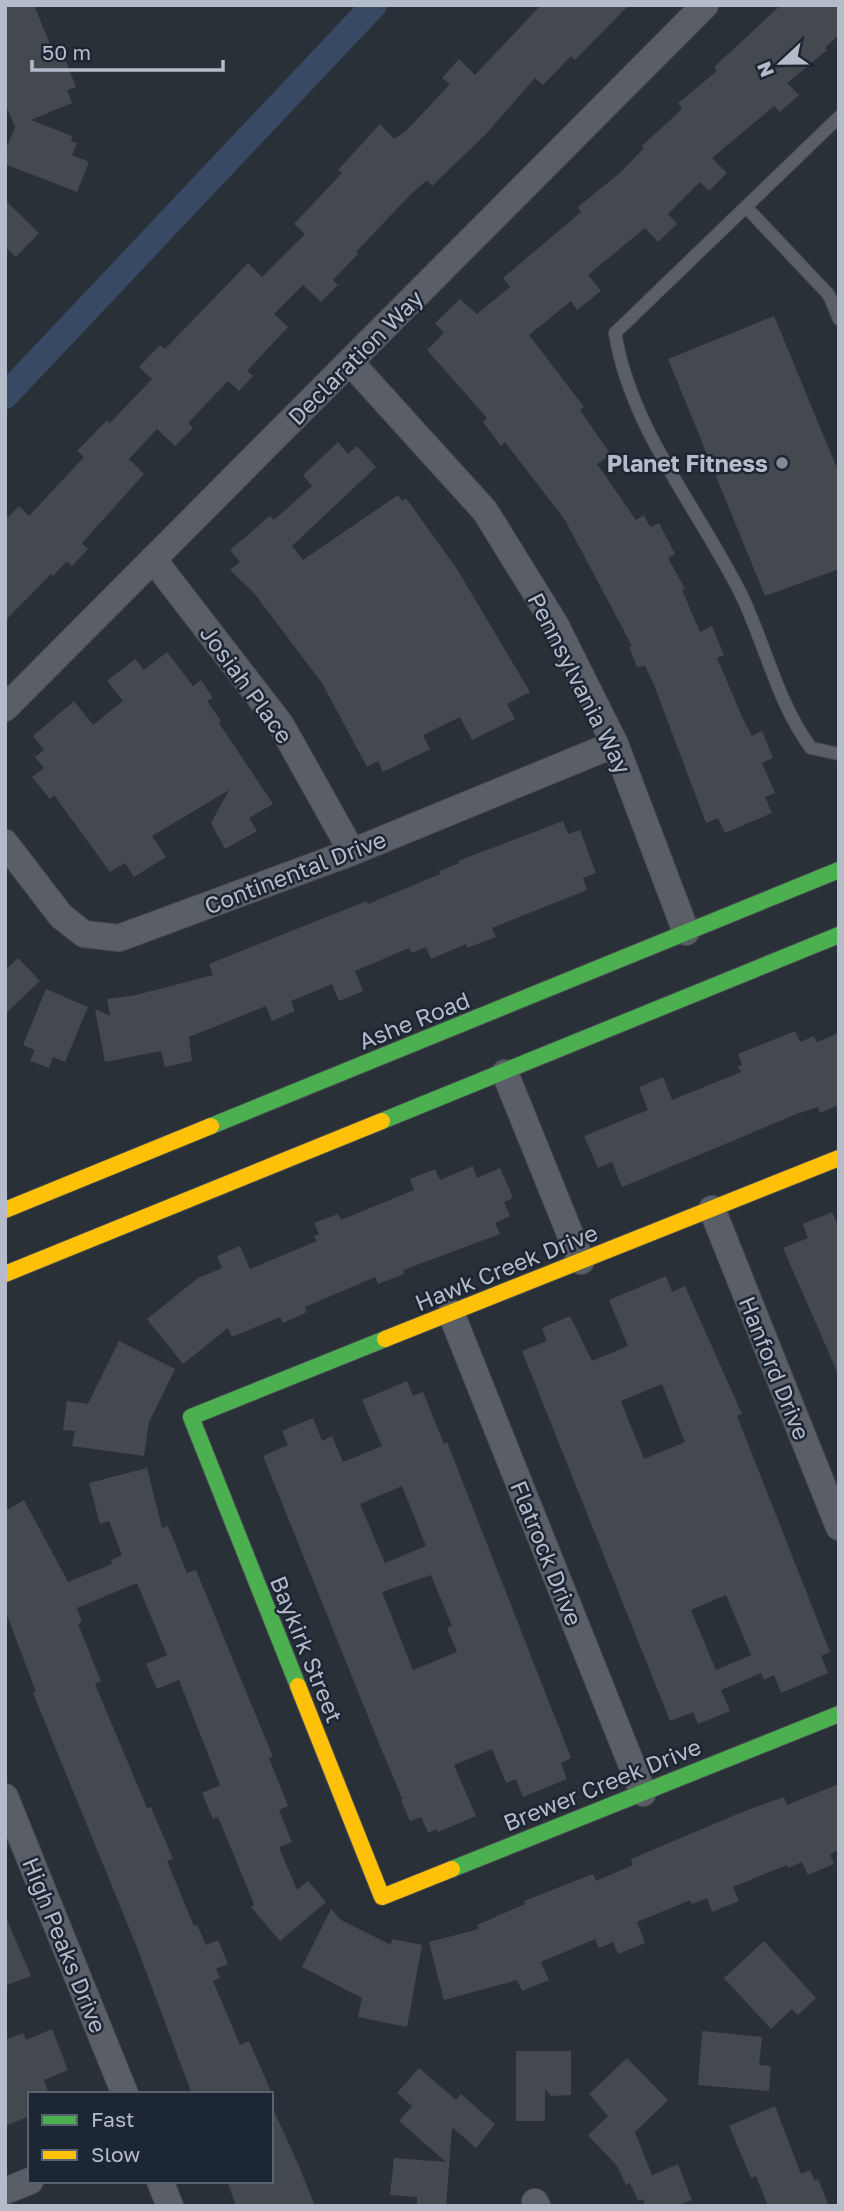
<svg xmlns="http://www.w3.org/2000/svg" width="844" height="2211" font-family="'Golos Text',sans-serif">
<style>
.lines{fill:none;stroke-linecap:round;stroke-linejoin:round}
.canal{stroke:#384963;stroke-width:26}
.building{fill:#444950;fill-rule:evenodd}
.lane-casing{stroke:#484c53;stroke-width:14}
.street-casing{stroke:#484c53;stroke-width:28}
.fast-casing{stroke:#484c53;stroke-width:18}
.slow-casing{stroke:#484c53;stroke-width:18}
.lane{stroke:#5a5e66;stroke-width:12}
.street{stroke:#5a5e66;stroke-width:26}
.fast{stroke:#4caf50;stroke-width:16}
.slow{stroke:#ffc107;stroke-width:16}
.poi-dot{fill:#848b96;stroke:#1d2633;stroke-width:2.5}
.labels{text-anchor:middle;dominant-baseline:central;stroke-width:5;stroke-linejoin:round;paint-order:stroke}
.street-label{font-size:23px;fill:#b4bcc9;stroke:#1d2633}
.poi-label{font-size:23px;font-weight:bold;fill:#b4bcc9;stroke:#1d2633;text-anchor:end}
</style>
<rect width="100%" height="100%" fill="#2a3038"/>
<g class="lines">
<!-- canal -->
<path class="canal" d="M 5,396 L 374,5"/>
</g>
<!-- building -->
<g class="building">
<path d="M 5,5 L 34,5 L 54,54 L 62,51 L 76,87 L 67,90 L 72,103 L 31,120 L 72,136 L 71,141 L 77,143 L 72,155 L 89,162 L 77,192 L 5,164 L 5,151 L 15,127 L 5,103 Z"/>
<path d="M 541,5 L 629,5 L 575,60 L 571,56 L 543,85 L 535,78 L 485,135 L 432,186 L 427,180 L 411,194 L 356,252 L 358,254 L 333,280 L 338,285 L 321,302 L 303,285 L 274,314 L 288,327 L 247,371 L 253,376 L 239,391 L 228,381 L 188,423 L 193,428 L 175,446 L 157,429 L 129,459 L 144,474 L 82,543 L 88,549 L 72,566 L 67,561 L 53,576 L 51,574 L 5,621 L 5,520 L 19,506 L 29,516 L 84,457 L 77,451 L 107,420 L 110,423 L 152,379 L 139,367 L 160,345 L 165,349 L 248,263 L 262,277 L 305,234 L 294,224 L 342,173 L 338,170 L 380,124 L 394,139 L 406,131 L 450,84 L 442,78 L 459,59 L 475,75 Z"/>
<path d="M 781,5 L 839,5 L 839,34 L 825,48 L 827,50 L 787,83 L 799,95 L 780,112 L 774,106 L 712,158 L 727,173 L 709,191 L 700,182 L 668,214 L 677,224 L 658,242 L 645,228 L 588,275 L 601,291 L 577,310 L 571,301 L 529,335 L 584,407 L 580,410 L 611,455 L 597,464 L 636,520 L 644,515 L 650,527 L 659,523 L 675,554 L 668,558 L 685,589 L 682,590 L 700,632 L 712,626 L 724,655 L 717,658 L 743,719 L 752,736 L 762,731 L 773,758 L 762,763 L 775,793 L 765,797 L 772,813 L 725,833 L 718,818 L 706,823 L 654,685 L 645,666 L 637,667 L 629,647 L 632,646 L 565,520 L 505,442 L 501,446 L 483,422 L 487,418 L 427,350 L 444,333 L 435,323 L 460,299 L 477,314 L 510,287 L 503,278 L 581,212 L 578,207 L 621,172 L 644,148 L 642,146 L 682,109 L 678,103 L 717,71 L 714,67 Z"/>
<path d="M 5,200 L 39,233 L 16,257 L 5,247 Z"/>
<path d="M 774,316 L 839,473 L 839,569 L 765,596 L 668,359 Z"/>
<path d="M 338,442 L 348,454 L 357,446 L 376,467 L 292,546 L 303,560 L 398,495 L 402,501 L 406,498 L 457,569 L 530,692 L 507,704 L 515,719 L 472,740 L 460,717 L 423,735 L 430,749 L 383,772 L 378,761 L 367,767 L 322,683 L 254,593 L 230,570 L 240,562 L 230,550 L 270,516 L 274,520 L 312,486 L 303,475 Z"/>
<path d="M 167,652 L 193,686 L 201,680 L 213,698 L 207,701 L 221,721 L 219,723 L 273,804 L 249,818 L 257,831 L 225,849 L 211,823 L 229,790 L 152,836 L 166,857 L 134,877 L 125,863 L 110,872 L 54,795 L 50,799 L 32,777 L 44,768 L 35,757 L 44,750 L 33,736 L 74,701 L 93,725 L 123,701 L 107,681 L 135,659 L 144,670 Z"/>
<path d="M 563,821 L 568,834 L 580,830 L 596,873 L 583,878 L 587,890 L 492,928 L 496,937 L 467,948 L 466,944 L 431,959 L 426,947 L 412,953 L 409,948 L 355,971 L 363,991 L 339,1001 L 332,984 L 291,1001 L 295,1011 L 272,1021 L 266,1006 L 189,1037 L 192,1061 L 165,1067 L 161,1051 L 105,1062 L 95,1009 L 110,1016 L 107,999 L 136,995 L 213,975 L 209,964 L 367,901 L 368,904 L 440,874 L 439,871 L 459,863 L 458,861 Z"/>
<path d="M 18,958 L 40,981 L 5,1014 L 5,970 Z"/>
<path d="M 46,989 L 88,1007 L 65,1062 L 53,1057 L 49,1068 L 30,1061 L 35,1050 L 23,1045 Z"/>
<path d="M 795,1031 L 800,1042 L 814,1036 L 817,1042 L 839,1033 L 839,1105 L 820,1113 L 818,1107 L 799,1113 L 622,1187 L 612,1162 L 598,1168 L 584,1136 L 648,1110 L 639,1087 L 663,1077 L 672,1100 L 741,1072 L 738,1066 L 742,1065 L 738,1054 Z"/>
<path d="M 473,1166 L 477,1178 L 500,1168 L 513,1198 L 504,1202 L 510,1216 L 495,1223 L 500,1234 L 403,1270 L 404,1274 L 378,1284 L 375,1277 L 305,1307 L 307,1312 L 283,1323 L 280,1317 L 232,1337 L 228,1328 L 183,1364 L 147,1319 L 198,1278 L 222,1268 L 217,1256 L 240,1246 L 250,1269 L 317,1241 L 314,1236 L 319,1234 L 314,1223 L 338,1214 L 341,1220 L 414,1190 L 410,1179 L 435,1169 L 440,1180 Z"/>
<path d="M 832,1212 L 839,1228 L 839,1376 L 783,1248 L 808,1238 L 803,1224 Z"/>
<path d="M 666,1276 L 672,1292 L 685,1286 L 730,1387 L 742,1414 L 737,1416 L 830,1652 L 821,1656 L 828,1673 L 781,1693 L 774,1675 L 764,1680 L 761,1673 L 721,1690 L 730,1711 L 698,1724 L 693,1712 L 670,1721 L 522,1351 L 547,1341 L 542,1328 L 570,1316 L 592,1361 L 628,1346 L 609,1300 ZM 662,1384 L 685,1442 L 644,1459 L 621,1401 ZM 726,1595 L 751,1655 L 716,1670 L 691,1610 Z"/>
<path d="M 119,1341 L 175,1369 L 149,1422 L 144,1456 L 72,1446 L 75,1431 L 63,1430 L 67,1401 L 88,1404 Z"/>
<path d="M 407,1381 L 413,1396 L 423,1392 L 444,1444 L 447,1442 L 571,1758 L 561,1763 L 567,1779 L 523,1797 L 516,1779 L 506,1783 L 492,1749 L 454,1765 L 476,1816 L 438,1832 L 436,1829 L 428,1833 L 421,1817 L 410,1821 L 401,1800 L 407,1795 L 402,1798 L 380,1746 L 263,1456 L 288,1445 L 282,1431 L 313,1418 L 322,1441 L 332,1436 L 343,1462 L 382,1446 L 362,1400 ZM 402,1486 L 426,1546 L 385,1563 L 360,1504 ZM 431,1575 L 452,1626 L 447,1628 L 457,1652 L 413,1670 L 382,1592 Z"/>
<path d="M 147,1468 L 162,1528 L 168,1526 L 187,1573 L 196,1570 L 273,1757 L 269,1758 L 288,1806 L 279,1810 L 292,1842 L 279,1847 L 297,1890 L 308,1881 L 326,1902 L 280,1941 L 251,1907 L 254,1904 L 218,1817 L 213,1819 L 202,1793 L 220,1785 L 179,1680 L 157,1689 L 146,1664 L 167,1655 L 137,1583 L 77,1608 L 82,1622 L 78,1624 L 101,1681 L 95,1684 L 147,1808 L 151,1807 L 173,1859 L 167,1861 L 194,1926 L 197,1925 L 206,1945 L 218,1940 L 228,1964 L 216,1969 L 220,1978 L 213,1981 L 240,2045 L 249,2041 L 272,2094 L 192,2094 L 138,1950 L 33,1693 L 36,1692 L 5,1610 L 5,1511 L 24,1500 L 68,1582 L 112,1564 L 111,1560 L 122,1555 L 109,1521 L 100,1524 L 89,1483 Z"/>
<path d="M 839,1784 L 839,1850 L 830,1854 L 834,1864 L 808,1875 L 802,1862 L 788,1868 L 787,1865 L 733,1887 L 739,1901 L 712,1912 L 707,1898 L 692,1904 L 690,1900 L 637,1922 L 645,1943 L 618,1954 L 613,1942 L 599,1948 L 595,1939 L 541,1962 L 549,1980 L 522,1991 L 517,1980 L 444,2000 L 429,1942 L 479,1929 L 477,1925 L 525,1904 L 524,1901 L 593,1874 L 596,1881 L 633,1865 L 631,1859 L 742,1812 L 784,1797 L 787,1805 Z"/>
<path d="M 331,1909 L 341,1920 L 391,1945 L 392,1939 L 422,1945 L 407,2027 L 358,2017 L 362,1998 L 302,1967 Z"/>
<path d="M 5,1915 L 31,1976 L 5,1986 Z"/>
<path d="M 764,1941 L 816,1998 L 798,2015 L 792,2009 L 771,2029 L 724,1978 Z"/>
<path d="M 52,2029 L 68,2070 L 44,2080 L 49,2094 L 30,2094 L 30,2116 L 5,2126 L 5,2040 L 23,2033 L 26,2040 Z"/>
<path d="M 702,2031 L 762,2037 L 759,2065 L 771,2066 L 769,2091 L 698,2085 Z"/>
<path d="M 516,2051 L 571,2051 L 571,2095 L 551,2096 L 545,2089 L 545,2121 L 516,2121 Z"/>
<path d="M 627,2058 L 668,2100 L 635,2132 L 652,2175 L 678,2164 L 692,2200 L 677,2206 L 646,2206 L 643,2199 L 638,2201 L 630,2183 L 626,2185 L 617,2166 L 588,2135 L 608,2116 L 589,2094 Z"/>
<path d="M 419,2068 L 456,2100 L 461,2094 L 495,2124 L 476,2148 L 452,2127 L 446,2206 L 417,2206 L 417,2197 L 390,2195 L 394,2158 L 446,2162 L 399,2121 L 412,2106 L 397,2093 Z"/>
<path d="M 271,2104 L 298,2164 L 315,2206 L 236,2206 L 227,2181 L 271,2181 Z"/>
<path d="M 775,2106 L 801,2174 L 810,2170 L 815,2181 L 818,2179 L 829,2206 L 768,2206 L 756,2176 L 751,2178 L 729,2126 Z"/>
</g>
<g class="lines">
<!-- lane casing -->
<g class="lane-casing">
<g id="lane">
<path d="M 839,117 L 615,333 C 631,430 698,508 741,594 C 766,646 777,702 811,748 L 839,754"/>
<path d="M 746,207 L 829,295 L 839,319"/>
</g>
</g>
<!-- street casing -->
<g class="street-casing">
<g id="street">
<path d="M 350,362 L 485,511 L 555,624 L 615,744 L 686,932"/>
<path d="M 153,559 L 281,725 L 352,852"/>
<path d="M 5,708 L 705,5"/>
<path d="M 5,843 L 61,916 L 84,934 L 119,938 L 352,852 L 615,744"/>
<path d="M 505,1073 L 581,1261"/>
<path d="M 712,1209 L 839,1527"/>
<path d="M 451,1313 L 643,1793"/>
<path d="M 5,1797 L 125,2094"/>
<path d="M 160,2181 L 170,2206"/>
<path d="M 5,2191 L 30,2181"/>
<path d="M 535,2202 L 537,2206"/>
</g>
</g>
<!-- fast casing -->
<g class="fast-casing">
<g id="fast">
<path d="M 382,1121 L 839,935"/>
<path d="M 211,1126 L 839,870"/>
<path d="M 298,1686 L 191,1417 L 385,1339"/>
<path d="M 452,1869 L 839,1714"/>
</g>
</g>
<!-- slow casing -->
<g class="slow-casing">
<g id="slow">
<path d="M 5,1210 L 211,1126"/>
<path d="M 5,1274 L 382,1121"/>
<path d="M 385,1339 L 839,1158"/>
<path d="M 298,1686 L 382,1897 L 452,1869"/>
</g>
</g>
<!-- lane -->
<use href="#lane" class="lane"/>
<!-- street -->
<use href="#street" class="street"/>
<!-- fast -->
<use href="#fast" class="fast"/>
<!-- slow -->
<use href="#slow" class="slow"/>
</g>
<!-- markers -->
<circle class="poi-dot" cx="782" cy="463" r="7"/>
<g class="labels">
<!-- street labels -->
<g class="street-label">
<text transform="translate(355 357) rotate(-45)">Declaration Way</text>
<text transform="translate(580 683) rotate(63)">Pennsylvania Way</text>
<text transform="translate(247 684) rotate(54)">Josiah Place</text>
<text transform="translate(295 872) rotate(-21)">Continental Drive</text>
<text transform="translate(414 1020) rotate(-22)">Ashe Road</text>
<text transform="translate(506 1267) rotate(-22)">Hawk Creek Drive</text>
<text transform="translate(775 1368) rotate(68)">Hanford Drive</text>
<text transform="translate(547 1553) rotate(68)">Flatrock Drive</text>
<text transform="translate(307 1649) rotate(68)">Baykirk Street</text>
<text transform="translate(602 1784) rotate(-22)">Brewer Creek Drive</text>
<text transform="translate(65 1945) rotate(68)">High Peaks Drive</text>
</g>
<!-- poi labels -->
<g class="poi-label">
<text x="768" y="463">Planet Fitness</text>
</g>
</g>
<!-- border -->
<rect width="844" height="2211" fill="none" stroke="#b4bcc9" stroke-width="14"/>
<!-- legend -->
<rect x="28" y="2092" width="245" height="91" fill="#1d2633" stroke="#59626f" stroke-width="2"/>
<rect x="42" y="2115" width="35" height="10" fill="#4caf50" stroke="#59626f" stroke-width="2"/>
<text x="91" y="2127" font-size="21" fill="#b4bcc9">Fast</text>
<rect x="42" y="2150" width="35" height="10" fill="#ffc107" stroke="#59626f" stroke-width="2"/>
<text x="91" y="2162" font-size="21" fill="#b4bcc9">Slow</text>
<!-- north arrow -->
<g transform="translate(781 63) rotate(248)" stroke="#1d2633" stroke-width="5" paint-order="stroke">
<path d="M0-5L12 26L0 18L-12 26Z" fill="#b4bcc9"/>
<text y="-10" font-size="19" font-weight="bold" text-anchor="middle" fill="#b4bcc9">N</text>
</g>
<!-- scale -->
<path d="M32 60v10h191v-10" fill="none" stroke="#b4bcc9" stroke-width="3.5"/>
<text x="42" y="60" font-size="21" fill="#b4bcc9" stroke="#1d2633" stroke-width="5" paint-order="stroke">50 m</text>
</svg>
